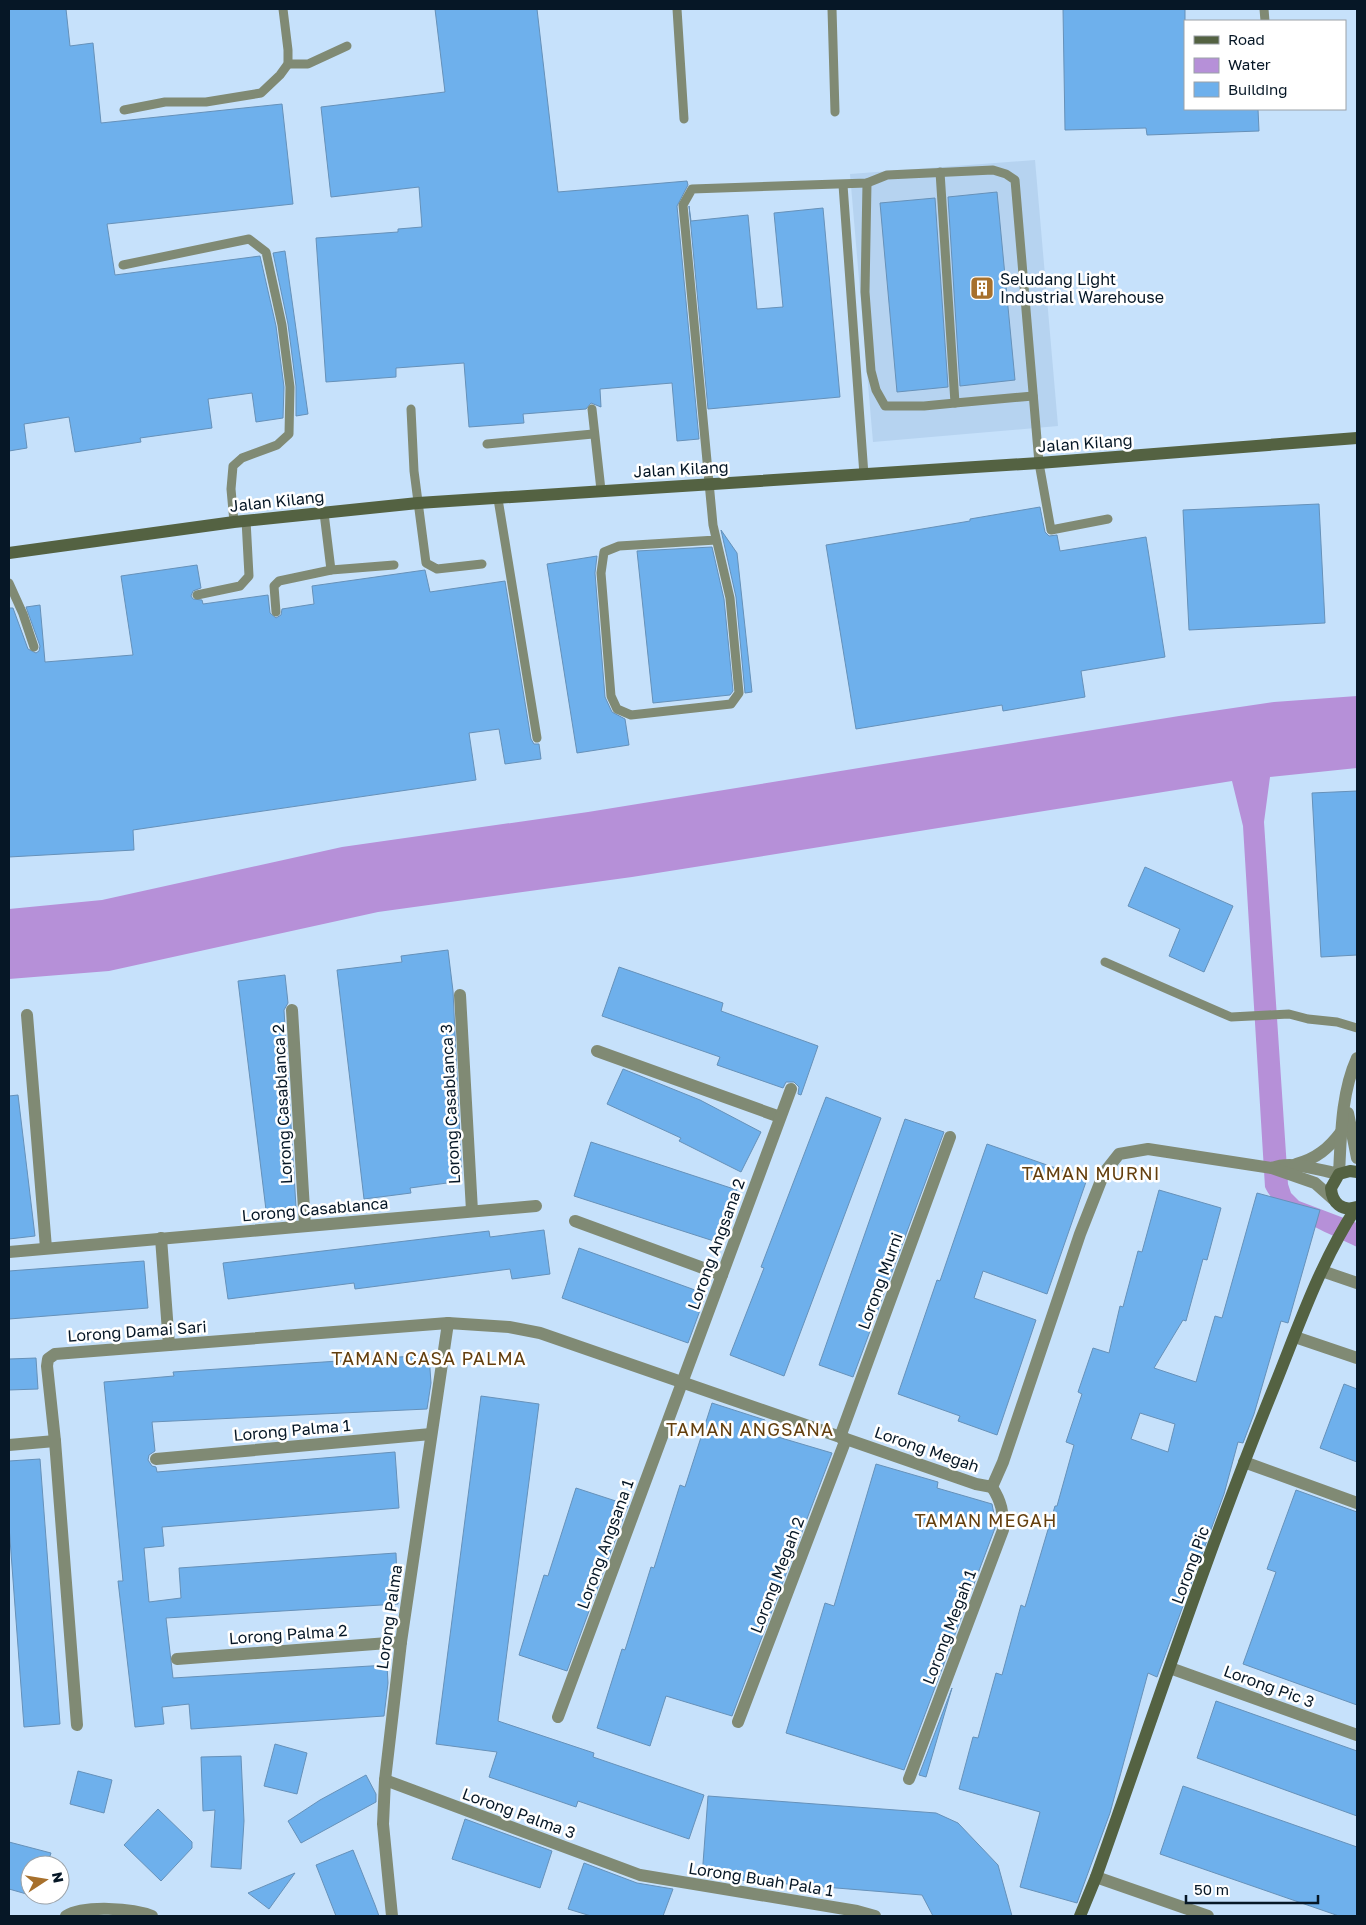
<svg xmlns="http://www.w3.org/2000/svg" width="1366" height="1925" font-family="'Golos Text',sans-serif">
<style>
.built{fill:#b6d3f0}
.water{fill:#b690d8}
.building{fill:#6eb0ec;stroke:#6691b9;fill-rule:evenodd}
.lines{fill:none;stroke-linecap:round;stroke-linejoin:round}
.lane{stroke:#808a74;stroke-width:9}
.street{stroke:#808a74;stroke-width:12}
.secondary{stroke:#546242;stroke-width:12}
.labels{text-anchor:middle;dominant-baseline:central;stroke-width:5;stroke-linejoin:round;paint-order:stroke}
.poi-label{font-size:16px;fill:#061726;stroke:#fff;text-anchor:start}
.street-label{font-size:16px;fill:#061726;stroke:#fff}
.neighbourhood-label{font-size:18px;letter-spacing:1px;fill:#643f0e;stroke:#fff}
</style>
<rect width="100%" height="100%" fill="#c6e1fb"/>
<!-- built -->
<path class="built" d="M 1035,160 L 1058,426 L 873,442 L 850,174 Z"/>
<!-- water -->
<path class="water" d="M 1357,696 L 1357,768 L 1270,777 L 1264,822 L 1288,1184 L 1291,1193 L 1299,1201 L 1357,1223 L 1357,1247 C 1332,1234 1276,1214 1265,1187 L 1243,826 L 1232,781 L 632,877 L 378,912 L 109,971 L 9,979 L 9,909 L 102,900 L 342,847 L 588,812 L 1179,716 L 1274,702 Z"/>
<!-- building -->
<g class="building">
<path d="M 9,9 L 66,9 L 70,46 L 93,43 L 101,123 L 282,104 L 293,204 L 107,224 L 115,275 L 260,256 L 276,326 L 284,387 L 283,418 L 256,422 L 252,393 L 208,399 L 212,428 L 140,438 L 141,442 L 75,452 L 69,417 L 24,424 L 27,448 L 9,451 Z"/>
<path d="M 435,9 L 537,9 L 558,192 L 687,181 L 688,185 L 677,206 L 699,439 L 677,441 L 672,383 L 600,389 L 601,407 L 591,403 L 586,409 L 523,414 L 524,423 L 469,427 L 464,363 L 396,368 L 396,377 L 326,382 L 316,238 L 398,232 L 398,229 L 422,227 L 419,187 L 331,197 L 321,107 L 445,92 Z"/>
<path d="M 1063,9 L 1185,9 L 1185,109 L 1258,109 L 1259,131 L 1147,135 L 1146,128 L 1065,130 Z"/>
<path d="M 997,192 L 1015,380 L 960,386 L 948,197 Z"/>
<path d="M 935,198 L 948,387 L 897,392 L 880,203 Z"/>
<path d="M 689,206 L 691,221 L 748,215 L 757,309 L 783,307 L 774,213 L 823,208 L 840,397 L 708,409 Z"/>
<path d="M 285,251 L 308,414 L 296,416 L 296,386 L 288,324 L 273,253 Z"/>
<path d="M 1319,504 L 1325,623 L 1189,630 L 1183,510 Z"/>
<path d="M 1040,507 L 1045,532 L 1049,536 L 1057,535 L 1060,551 L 1146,537 L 1165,657 L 1081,671 L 1085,697 L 1003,711 L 1002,705 L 856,729 L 826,545 L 970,521 L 970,519 Z"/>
<path d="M 721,530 L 737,553 L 752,692 L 745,693 L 736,597 Z"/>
<path d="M 712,547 L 724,599 L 733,691 L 730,695 L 653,703 L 637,551 Z"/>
<path d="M 597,556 L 595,573 L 605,697 L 612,712 L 625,719 L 629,745 L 577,753 L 547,564 Z"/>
<path d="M 197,565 L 201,588 L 193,591 L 191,596 L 193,599 L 202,600 L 203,604 L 268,595 L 270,613 L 276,618 L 281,615 L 282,609 L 314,604 L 312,586 L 425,570 L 430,592 L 505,581 L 531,739 L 534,744 L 539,744 L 541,759 L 505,764 L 499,729 L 469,733 L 476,780 L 133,830 L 134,850 L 9,857 L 9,608 L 13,608 L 28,649 L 36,653 L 39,651 L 40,646 L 26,607 L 40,605 L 45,662 L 133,655 L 121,576 Z"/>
<path d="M 1357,791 L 1357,955 L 1321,957 L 1312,793 Z"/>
<path d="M 1145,867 L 1233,906 L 1204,972 L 1169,956 L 1180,929 L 1128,906 Z"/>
<path d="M 448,950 L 453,991 L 462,1181 L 410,1188 L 411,1193 L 364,1199 L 337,970 L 402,962 L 401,956 Z"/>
<path d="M 619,967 L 723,1003 L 721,1011 L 818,1046 L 801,1095 L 798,1094 L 799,1087 L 794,1082 L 786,1082 L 783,1088 L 717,1065 L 720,1057 L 602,1016 Z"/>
<path d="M 285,975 L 288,1003 L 284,1010 L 296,1207 L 266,1210 L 238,981 Z"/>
<path d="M 623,1069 L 700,1100 L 761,1132 L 741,1172 L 679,1141 L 681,1138 L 607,1104 Z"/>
<path d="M 18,1095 L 35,1236 L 9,1239 L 9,1096 Z"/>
<path d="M 826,1097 L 881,1118 L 784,1376 L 730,1355 L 764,1268 L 761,1267 Z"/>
<path d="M 905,1119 L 944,1132 L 853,1377 L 819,1365 Z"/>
<path d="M 591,1142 L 737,1190 L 720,1243 L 574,1196 Z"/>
<path d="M 987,1144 L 1087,1179 L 1047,1294 L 983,1271 L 974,1298 L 1036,1320 L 997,1435 L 958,1421 L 960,1416 L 898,1394 L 937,1280 L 940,1281 Z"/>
<path d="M 1159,1190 L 1221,1208 L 1207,1260 L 1203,1259 L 1186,1321 L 1183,1320 L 1154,1368 L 1196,1382 L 1215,1316 L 1222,1318 L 1257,1193 L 1320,1210 L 1288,1323 L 1281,1321 L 1254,1414 L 1243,1443 L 1238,1442 L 1224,1494 L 1157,1677 L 1148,1673 L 1110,1813 L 1077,1903 L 1020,1887 L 1040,1812 L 959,1789 L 973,1737 L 978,1738 L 996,1673 L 1002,1675 L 1021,1605 L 1025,1607 L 1055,1506 L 1057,1506 L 1074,1445 L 1066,1442 L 1082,1394 L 1078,1392 L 1093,1348 L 1109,1353 L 1120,1306 L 1123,1307 L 1138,1251 L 1142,1252 ZM 1140,1413 L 1175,1424 L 1168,1452 L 1131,1439 Z"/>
<path d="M 544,1230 L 550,1274 L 512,1279 L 510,1269 L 355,1289 L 354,1283 L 228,1299 L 223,1263 L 489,1231 L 490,1237 Z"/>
<path d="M 579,1248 L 706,1294 L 688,1343 L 562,1298 Z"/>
<path d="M 144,1261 L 148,1308 L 9,1319 L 9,1271 Z"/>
<path d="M 429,1355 L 431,1383 L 427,1409 L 152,1422 L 155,1451 L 149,1455 L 148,1460 L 152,1466 L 156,1467 L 157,1472 L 395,1452 L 399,1508 L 162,1527 L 164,1546 L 144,1548 L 149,1602 L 181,1598 L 179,1568 L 396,1553 L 398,1604 L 166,1618 L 173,1678 L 387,1665 L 388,1683 L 384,1716 L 191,1729 L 189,1704 L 162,1707 L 164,1724 L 135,1727 L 118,1581 L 123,1581 L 104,1382 L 174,1376 L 173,1372 Z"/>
<path d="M 36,1358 L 38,1389 L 9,1390 L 9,1359 Z"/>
<path d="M 1344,1384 L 1357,1389 L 1357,1462 L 1320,1448 Z"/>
<path d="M 481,1396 L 539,1404 L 498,1721 L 594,1753 L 593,1757 L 704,1795 L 689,1839 L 578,1801 L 576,1807 L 489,1777 L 497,1752 L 436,1744 Z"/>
<path d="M 712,1403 L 765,1420 L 761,1432 L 832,1453 L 732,1716 L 666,1696 L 650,1746 L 597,1728 L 622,1649 L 625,1650 L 651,1567 L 654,1568 L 680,1485 L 685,1487 Z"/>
<path d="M 40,1459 L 60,1724 L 24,1727 L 9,1526 L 9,1461 Z"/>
<path d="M 876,1464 L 938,1482 L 937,1488 L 992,1504 L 995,1519 L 995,1528 L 904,1770 L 786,1733 L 825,1603 L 834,1606 Z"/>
<path d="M 576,1488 L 628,1505 L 567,1671 L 519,1655 L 544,1575 L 548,1576 Z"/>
<path d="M 1296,1490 L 1357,1512 L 1357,1705 L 1243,1664 L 1276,1572 L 1267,1569 Z"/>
<path d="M 952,1688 L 926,1777 L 919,1775 Z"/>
<path d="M 1216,1701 L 1357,1751 L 1357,1816 L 1197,1758 Z"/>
<path d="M 275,1744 L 307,1753 L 297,1794 L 264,1786 Z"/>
<path d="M 241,1756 L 244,1821 L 241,1869 L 211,1867 L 215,1810 L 203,1811 L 201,1757 Z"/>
<path d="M 78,1771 L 112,1780 L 104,1813 L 70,1804 Z"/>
<path d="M 366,1775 L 376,1794 L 376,1802 L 301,1843 L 288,1821 L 320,1800 Z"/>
<path d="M 1183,1786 L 1357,1847 L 1357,1916 L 1339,1916 L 1160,1854 Z"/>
<path d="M 708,1796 L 936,1813 L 958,1823 L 998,1865 L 1012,1916 L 933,1916 L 922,1895 L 702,1877 Z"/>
<path d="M 158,1809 L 192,1842 L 192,1848 L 161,1881 L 124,1845 Z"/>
<path d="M 465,1819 L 552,1851 L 540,1888 L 452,1859 Z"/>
<path d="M 9,1842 L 51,1853 L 47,1865 L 30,1865 L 30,1895 L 9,1889 Z"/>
<path d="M 353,1850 L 375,1905 L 379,1916 L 336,1916 L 316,1865 Z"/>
<path d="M 584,1863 L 637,1883 L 673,1889 L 663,1916 L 591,1916 L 568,1909 Z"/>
<path d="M 295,1873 L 269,1909 L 248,1893 Z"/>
</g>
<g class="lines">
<!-- lane -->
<g class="lane">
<path d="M 677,9 L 684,119"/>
<path d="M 832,9 L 835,112"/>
<path d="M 1264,9 L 1265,21"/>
<path d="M 288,64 L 308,64 L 347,46"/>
<path d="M 124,110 L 165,102 L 206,102 L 261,93 L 280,75 L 288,64 L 288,50 L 283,9"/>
<path d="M 867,183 L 865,292 L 871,371 L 876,390 L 885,406 L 924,406 L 955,403 L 940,172"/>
<path d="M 843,185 L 864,475"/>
<path d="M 123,265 L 249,239 L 266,252 L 282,325 L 290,387 L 289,434 L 277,445 L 242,458 L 233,466 L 231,489 L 234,522"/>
<path d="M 955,403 L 1033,396"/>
<path d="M 411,409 L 414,471 L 426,563 L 437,569 L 482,564"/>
<path d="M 592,409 L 601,490"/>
<path d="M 487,444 L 593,434"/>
<path d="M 498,499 L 537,738"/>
<path d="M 716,540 L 619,546 L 604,552 L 601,573 L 611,696 L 617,709 L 631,715 L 731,704 L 739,693 L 730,598 L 713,525 L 683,205 L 692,189 L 867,183 L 887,175 L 993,170 L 1006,174 L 1015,180 L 1039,463 L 1051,530 L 1108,519"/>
<path d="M 331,570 L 394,565"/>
<path d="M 9,583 L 23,614 L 34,647"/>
<path d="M 197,595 L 240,586 L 249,576 L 246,520"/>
<path d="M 276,612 L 274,586 L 279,581 L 331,570 L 324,513"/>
<path d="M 1105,962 L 1231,1017 L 1289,1014 L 1308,1019 L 1337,1022 L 1357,1028"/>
</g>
<!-- street -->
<g class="street">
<path d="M 460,995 L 472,1211"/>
<path d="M 292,1010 L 305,1226"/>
<path d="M 27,1015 L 46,1248"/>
<path d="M 597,1051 L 780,1117"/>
<path d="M 1348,1113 L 1357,1158"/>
<path d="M 1296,1164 C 1316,1159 1329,1148 1341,1132"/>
<path d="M 1272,1168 C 1292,1160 1318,1170 1339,1174 C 1341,1136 1341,1093 1357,1058"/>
<path d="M 575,1221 L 722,1275"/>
<path d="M 161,1238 L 169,1345"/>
<path d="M 9,1252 L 536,1206"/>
<path d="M 1322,1271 L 1357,1283"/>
<path d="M 1295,1337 L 1357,1358"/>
<path d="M 840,1437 L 950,1137"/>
<path d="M 9,1445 L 55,1441"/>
<path d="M 156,1459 L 431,1434"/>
<path d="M 1244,1462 L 1357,1503"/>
<path d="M 177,1659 L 401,1642"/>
<path d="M 1170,1668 L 1357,1735"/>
<path d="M 558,1717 L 791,1089"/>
<path d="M 738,1722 L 846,1439"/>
<path d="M 77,1725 L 55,1441 L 47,1366 L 48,1359 L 55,1354 L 448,1323 L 509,1327 L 540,1333 L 976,1484 L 992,1487 L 1003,1462 L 1080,1234 L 1104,1173 L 1119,1154 L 1148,1149 L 1272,1168 L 1315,1183 L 1333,1199"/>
<path d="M 909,1779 L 1003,1530 C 1004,1513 1001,1501 992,1487"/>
<path d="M 385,1780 L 640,1875 L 857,1911 L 875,1916"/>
<path d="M 1096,1877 L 1208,1916"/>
<path d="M 66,1916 C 84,1905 133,1908 152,1916"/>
<path d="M 392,1916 L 383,1824 L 385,1780 L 401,1642 L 448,1323"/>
</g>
<!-- secondary -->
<g class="secondary">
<path d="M 9,553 L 234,522 L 418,503 L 1039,463 L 1357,438"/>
<path d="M 1357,1172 L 1350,1171 L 1339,1174 L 1331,1188 C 1332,1203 1342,1212 1357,1207"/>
<path d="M 1080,1916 L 1096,1877 C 1153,1717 1206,1555 1270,1397 C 1296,1334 1318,1266 1356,1208"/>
</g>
</g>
<!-- icons -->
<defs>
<g id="building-square" transform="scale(1.25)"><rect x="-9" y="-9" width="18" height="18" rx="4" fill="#a7702c" stroke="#fff"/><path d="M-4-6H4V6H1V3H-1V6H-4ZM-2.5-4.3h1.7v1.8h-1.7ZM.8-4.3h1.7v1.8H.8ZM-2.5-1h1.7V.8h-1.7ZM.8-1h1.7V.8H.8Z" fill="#fff"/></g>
</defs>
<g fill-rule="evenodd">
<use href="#building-square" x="982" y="288"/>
</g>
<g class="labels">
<!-- poi labels -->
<g class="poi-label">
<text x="1000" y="279">Seludang Light<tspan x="1000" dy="18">Industrial Warehouse</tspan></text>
</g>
<!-- street labels -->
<g class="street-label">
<text transform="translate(1085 443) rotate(-4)">Jalan Kilang</text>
<text transform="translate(681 469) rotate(-3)">Jalan Kilang</text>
<text transform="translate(277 501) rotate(-6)">Jalan Kilang</text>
<text transform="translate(282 1104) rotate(-93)">Lorong Casablanca 2</text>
<text transform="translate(450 1104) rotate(-93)">Lorong Casablanca 3</text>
<text transform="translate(315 1209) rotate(-5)">Lorong Casablanca</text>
<text transform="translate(716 1244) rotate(-70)">Lorong Angsana 2</text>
<text transform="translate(880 1281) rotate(-70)">Lorong Murni</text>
<text transform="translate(137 1331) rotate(-4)">Lorong Damai Sari</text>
<text transform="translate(292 1430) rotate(-5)">Lorong Palma 1</text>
<text transform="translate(927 1449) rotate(19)">Lorong Megah</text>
<text transform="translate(605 1544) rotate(-70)">Lorong Angsana 1</text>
<text transform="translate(1190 1565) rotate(-70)">Lorong Pic</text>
<text transform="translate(777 1575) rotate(-69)">Lorong Megah 2</text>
<text transform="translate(389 1617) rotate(-82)">Lorong Palma</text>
<text transform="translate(949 1627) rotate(-69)">Lorong Megah 1</text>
<text transform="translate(288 1634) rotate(-4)">Lorong Palma 2</text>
<text transform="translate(1269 1686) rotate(20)">Lorong Pic 3</text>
<text transform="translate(519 1813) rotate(20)">Lorong Palma 3</text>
<text transform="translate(761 1879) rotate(9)">Lorong Buah Pala 1</text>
</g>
<!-- neighbourhood labels -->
<g class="neighbourhood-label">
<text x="1091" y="1173">TAMAN MURNI</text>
<text x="429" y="1358">TAMAN CASA PALMA</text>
<text x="750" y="1429">TAMAN ANGSANA</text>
<text x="986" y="1520">TAMAN MEGAH</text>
</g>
</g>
<!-- border -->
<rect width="1366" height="1925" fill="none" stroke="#061726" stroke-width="20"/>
<!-- legend -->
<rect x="1184" y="20" width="162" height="90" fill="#ffffff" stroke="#9ba2a8"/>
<rect x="1194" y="36" width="25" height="8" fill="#546242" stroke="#9ba2a8"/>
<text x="1228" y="45" font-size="15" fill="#061726">Road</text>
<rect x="1194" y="58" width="25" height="15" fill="#b690d8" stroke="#9ba2a8"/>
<text x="1228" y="70" font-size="15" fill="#061726">Water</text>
<rect x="1194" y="82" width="25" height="15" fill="#6eb0ec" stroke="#9ba2a8"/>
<text x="1228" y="95" font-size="15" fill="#061726">Building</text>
<!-- north arrow -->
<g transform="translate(45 1880) rotate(78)"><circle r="24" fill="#ffffff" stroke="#9ba2a8"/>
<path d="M0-4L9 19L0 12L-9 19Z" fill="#a7702c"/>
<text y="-8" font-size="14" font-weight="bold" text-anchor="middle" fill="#061726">N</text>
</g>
<!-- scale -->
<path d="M1186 1895v8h132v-8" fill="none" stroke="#061726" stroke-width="2.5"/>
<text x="1194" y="1895" font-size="15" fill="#061726" stroke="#ffffff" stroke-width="4" paint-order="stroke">50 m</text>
</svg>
